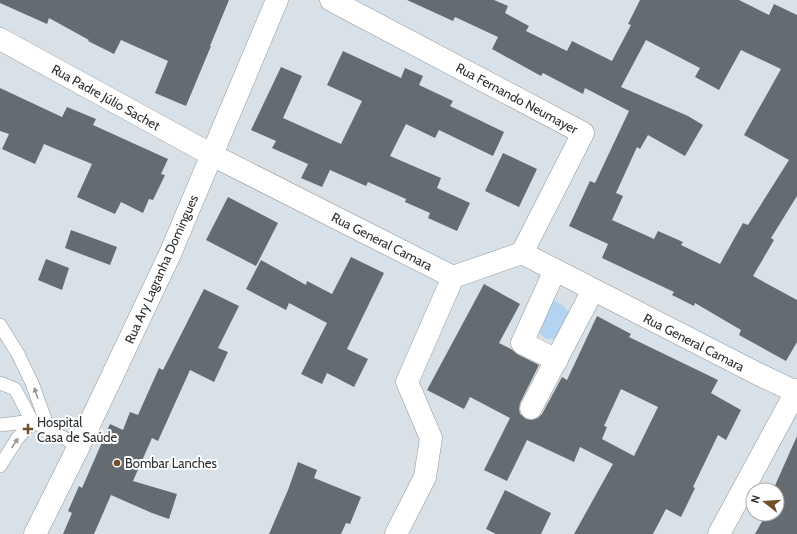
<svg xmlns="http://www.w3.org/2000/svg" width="797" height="534" font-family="Cabin,sans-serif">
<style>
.green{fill:#b4d3f0}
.building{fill:#646b71;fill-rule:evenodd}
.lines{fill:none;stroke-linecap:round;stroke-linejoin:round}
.lane-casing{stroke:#8f979d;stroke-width:14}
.street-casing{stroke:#8f979d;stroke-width:23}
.secondary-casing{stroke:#8f979d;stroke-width:23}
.lane{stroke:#fff;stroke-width:13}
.street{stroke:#fff;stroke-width:22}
.secondary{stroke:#fff;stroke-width:22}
.oneway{fill:#969798}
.poi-dot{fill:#734f29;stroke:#fff;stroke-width:1.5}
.labels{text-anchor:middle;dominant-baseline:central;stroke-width:4;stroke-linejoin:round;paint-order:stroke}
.street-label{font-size:13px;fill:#2c2f32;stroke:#fff}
.poi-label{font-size:13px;fill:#2c2f32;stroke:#fff;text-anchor:start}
</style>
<rect width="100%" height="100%" fill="#d9e1e8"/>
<!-- green -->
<path class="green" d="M 552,299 L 564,306 L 569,313 L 557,338 C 544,341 543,338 536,327 Z"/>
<!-- building -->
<g class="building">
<path d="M 0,0 L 229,0 L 210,46 L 211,46 L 186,106 L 155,93 L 168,61 L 121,40 L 114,54 L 88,41 L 89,40 L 49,18 L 47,24 L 0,3 Z"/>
<path d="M 407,0 L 494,0 L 508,6 L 505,13 L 529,26 L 526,31 L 567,51 L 572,41 L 612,61 L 631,25 L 628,24 L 640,0 L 739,0 L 769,15 L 774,4 L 797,15 L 797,196 L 771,238 L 774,240 L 753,276 L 797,300 L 797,342 L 786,361 L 739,335 L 741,330 L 695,303 L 694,306 L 672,295 L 674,292 L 602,258 L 608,244 L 569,226 L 590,181 L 595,183 L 629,111 L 585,88 L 583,94 L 543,73 L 541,76 L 492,49 L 498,37 L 455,17 L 453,21 ZM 646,40 L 700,68 L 695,77 L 719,90 L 741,50 L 781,69 L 744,135 L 789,160 L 748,225 L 743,223 L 720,264 L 681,245 L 683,242 L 658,231 L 654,239 L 612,220 L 623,196 L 616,193 L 637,147 L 640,149 L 648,135 L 685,156 L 703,125 L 688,116 L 621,87 Z"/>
<path d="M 343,51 L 401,78 L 405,68 L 423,76 L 419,85 L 453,101 L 450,106 L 504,132 L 493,156 L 439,130 L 435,138 L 406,124 L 390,156 L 441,178 L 437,188 L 470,203 L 457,231 L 428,218 L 430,213 L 405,202 L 406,199 L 368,182 L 366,186 L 330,170 L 322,187 L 301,178 L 308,164 L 272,148 L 276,141 L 251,130 L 281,67 L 302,76 L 283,118 L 341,144 L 362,101 L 327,85 Z"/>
<path d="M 0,88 L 62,117 L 67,107 L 96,119 L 93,125 L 168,159 L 161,174 L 165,175 L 153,200 L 149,199 L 143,213 L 121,202 L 115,214 L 77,197 L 92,164 L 44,144 L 35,164 L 2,149 L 9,134 L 0,131 Z"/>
<path d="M 503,153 L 537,169 L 519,207 L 485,191 Z"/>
<path d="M 228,197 L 278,223 L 256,266 L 206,240 Z"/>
<path d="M 71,230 L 117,247 L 110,265 L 65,248 Z"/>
<path d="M 351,257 L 384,273 L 347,349 L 368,359 L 354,387 L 327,373 L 322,384 L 301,374 L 327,323 L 289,303 L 286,310 L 246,289 L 261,260 L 306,285 L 307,281 L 332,294 Z"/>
<path d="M 46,259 L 69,268 L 62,290 L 38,280 Z"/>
<path d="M 484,284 L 520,304 L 499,343 L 511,349 L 517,354 L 539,365 L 520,403 L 519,409 L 520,414 L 526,419 L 532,420 L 538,418 L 542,414 L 562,377 L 567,380 L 597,316 L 631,334 L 629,337 L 718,380 L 711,393 L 741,410 L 726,440 L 718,435 L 693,487 L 695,488 L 681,517 L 666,509 L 653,534 L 574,534 L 613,464 L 580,447 L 574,462 L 527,440 L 507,481 L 484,470 L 510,418 L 470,397 L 464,409 L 427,390 ZM 621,389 L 658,407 L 634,456 L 602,439 L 607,427 L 604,426 Z"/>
<path d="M 204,289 L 239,306 L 218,348 L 228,352 L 214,382 L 190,370 L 158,441 L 152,438 L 133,481 L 177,494 L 169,519 L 152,513 L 111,495 L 94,534 L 63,534 L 72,513 L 68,511 L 79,486 L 82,488 L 110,424 L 123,430 L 130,412 L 138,415 L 159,368 L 163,370 Z"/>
<path d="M 797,436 L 797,534 L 755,534 L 766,514 L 777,514 L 778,490 L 773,490 Z"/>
<path d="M 298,462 L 317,470 L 314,478 L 361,497 L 350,524 L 346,523 L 341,534 L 269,534 L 288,490 Z"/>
<path d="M 505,490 L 551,513 L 541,534 L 496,534 L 486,529 Z"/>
</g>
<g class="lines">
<!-- lane casing -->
<g class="lane-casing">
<g id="lane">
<path d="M 0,325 L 18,354 L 32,383 L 49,430"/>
<path d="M 0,383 L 15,389 L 32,421"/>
<path d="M 0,425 L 32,421 L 79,446"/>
<path d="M 0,466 L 17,439 L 32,421"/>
</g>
</g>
<!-- street casing -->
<g class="street-casing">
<g id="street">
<path d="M 331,0 L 583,133 L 522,253"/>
<path d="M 0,39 L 212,155 L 453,277 L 522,253 L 758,374 L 796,392"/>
<path d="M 555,270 L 522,343 L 557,360"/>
<path d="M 531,408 L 593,290"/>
<path d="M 35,534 L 79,446 L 170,254 L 277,0"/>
<path d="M 396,534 L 425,477 L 431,438 L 407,382 L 453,277"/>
</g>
</g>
<!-- secondary casing -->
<g class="secondary-casing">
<path id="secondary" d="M 719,534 L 797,390"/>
</g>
<!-- lane -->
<use href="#lane" class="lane"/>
<!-- street -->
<use href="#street" class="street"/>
<!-- secondary -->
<use href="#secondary" class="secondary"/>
</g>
<!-- one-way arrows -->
<defs><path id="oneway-solid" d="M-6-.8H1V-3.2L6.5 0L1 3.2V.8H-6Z"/></defs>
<g class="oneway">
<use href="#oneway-solid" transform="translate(36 393) rotate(-109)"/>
<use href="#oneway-solid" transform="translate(15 443) rotate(-56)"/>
</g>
<!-- markers -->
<g class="poi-dot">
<path d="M26 423h4v4h4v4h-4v4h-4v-4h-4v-4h4z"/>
<circle cx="117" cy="463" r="4"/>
</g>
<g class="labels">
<!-- street labels -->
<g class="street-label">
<text transform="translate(106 97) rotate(29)">Rua Padre Júlio Sachet</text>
<text transform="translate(517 98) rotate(28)">Rua Fernando Neumayer</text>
<text transform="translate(382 241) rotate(27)">Rua General Camara</text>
<text transform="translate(161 269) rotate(-66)">Rua Ary Lagranha Domingues</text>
<text transform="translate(694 342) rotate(27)">Rua General Camara</text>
</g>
<!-- poi labels -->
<g class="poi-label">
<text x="37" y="422">Hospital<tspan x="37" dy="15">Casa de Saúde</tspan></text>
<text x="125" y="463">Bombar Lanches</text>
</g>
</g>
<!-- north arrow -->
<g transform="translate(765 502) rotate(287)"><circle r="19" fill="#ffffff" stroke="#abacad"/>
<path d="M0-3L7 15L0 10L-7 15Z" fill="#734f29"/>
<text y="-6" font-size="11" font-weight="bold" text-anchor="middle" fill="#2c2f32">N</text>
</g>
</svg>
